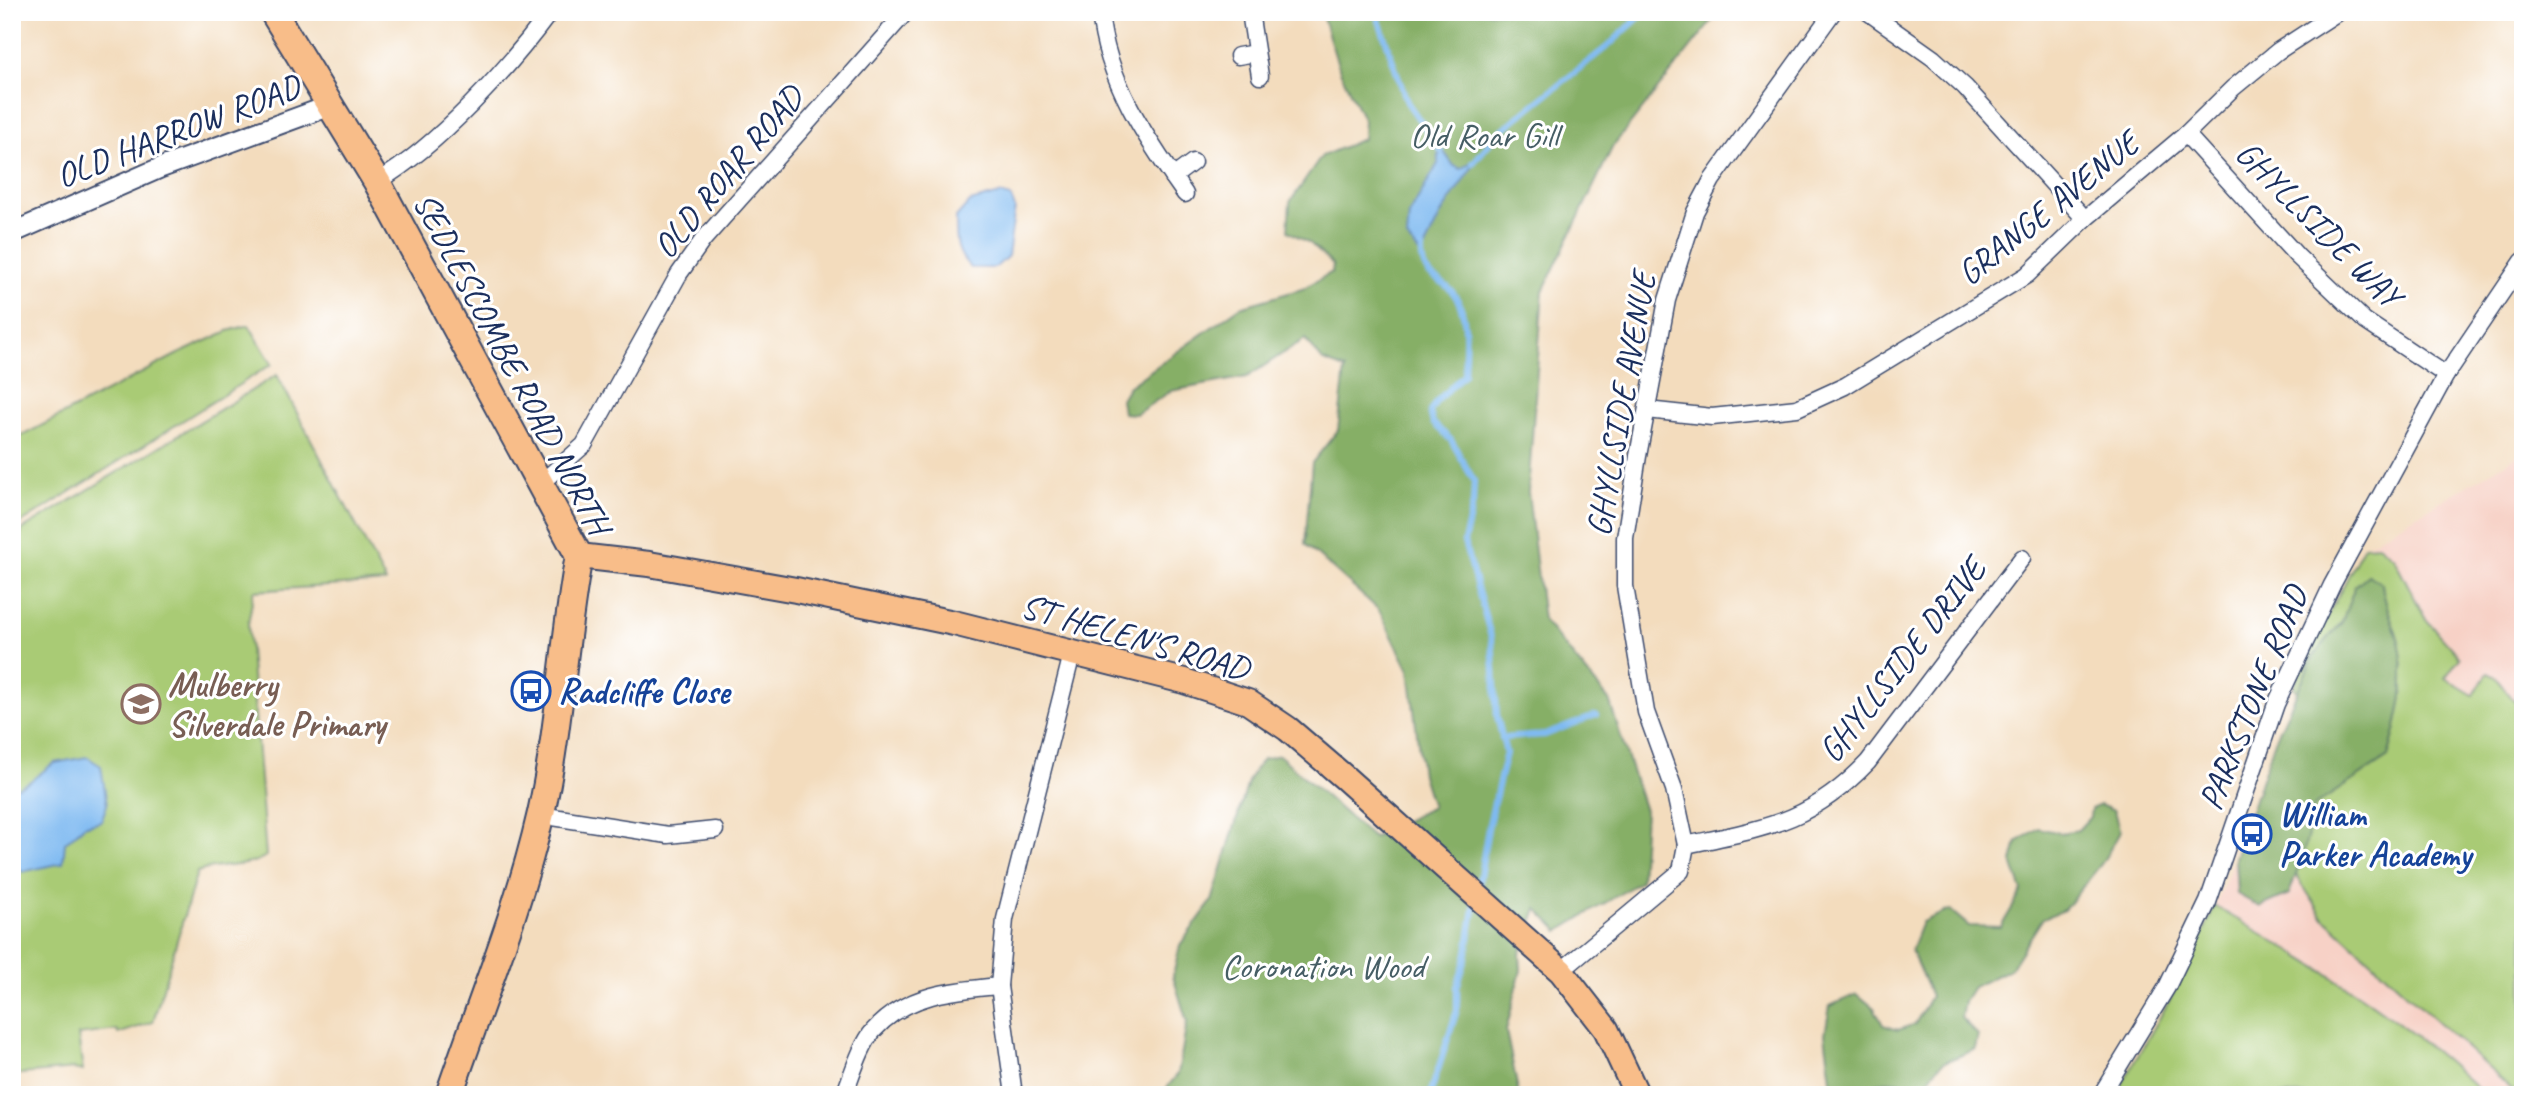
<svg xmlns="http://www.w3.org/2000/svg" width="2535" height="1107" font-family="Caveat,sans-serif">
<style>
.built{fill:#f7d1c6}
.green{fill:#a9cb74;stroke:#627d69;stroke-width:2}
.forest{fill:#86af66;stroke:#506f62;stroke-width:2}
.water{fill:#7fbaf1;stroke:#4d74a8;stroke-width:2}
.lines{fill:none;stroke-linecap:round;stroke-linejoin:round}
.stream{stroke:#7fbaf1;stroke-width:6}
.minor-casing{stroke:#3b496c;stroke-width:19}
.tertiary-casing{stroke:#3b496c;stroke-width:23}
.primary-casing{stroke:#3b496c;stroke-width:28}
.trunk-casing{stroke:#3b496c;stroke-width:30}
.minor{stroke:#fff;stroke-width:16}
.tertiary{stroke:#fff;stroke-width:19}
.primary{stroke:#f8bd89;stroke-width:24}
.trunk{stroke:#f8bd89;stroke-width:26}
.labels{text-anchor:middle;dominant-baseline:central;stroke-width:6;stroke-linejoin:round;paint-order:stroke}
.street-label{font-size:35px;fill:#1b2f5e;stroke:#fff}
.park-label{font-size:35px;fill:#465e65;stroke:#fff}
.education-label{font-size:35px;font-weight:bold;fill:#785e54;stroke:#fff;text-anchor:start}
.transit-label{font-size:35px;font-weight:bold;fill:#164399;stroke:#fff;text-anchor:start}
</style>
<rect width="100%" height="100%" fill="#fff"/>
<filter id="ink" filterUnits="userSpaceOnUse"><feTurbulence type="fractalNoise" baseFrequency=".0143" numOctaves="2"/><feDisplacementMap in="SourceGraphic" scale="14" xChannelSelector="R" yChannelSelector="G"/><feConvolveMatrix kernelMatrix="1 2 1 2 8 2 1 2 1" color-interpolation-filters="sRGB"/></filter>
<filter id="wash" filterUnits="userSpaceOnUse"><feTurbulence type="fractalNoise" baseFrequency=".00686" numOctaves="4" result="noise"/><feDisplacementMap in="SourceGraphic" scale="28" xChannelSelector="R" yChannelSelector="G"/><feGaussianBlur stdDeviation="1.57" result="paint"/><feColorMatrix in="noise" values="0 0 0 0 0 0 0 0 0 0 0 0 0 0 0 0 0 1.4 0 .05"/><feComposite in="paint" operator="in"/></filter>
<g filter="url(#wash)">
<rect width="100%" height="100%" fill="#f3dcbd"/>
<!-- built -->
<path class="built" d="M 2523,453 L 2523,1095 L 2116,1095 L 2163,1015 L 2202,938 L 2364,546 Z"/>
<!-- green -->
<g class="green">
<path d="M 249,325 L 272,364 L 12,529 L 12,441 L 176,355 L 228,331 Z"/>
<path d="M 277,375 L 386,582 L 254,591 L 248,624 L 266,856 C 247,869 219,863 197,872 L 153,1022 L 118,1034 L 117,1030 L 78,1035 L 83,1071 L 74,1069 L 12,1075 L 12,559 L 22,530 Z"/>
<path d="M 2378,545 L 2394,558 L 2425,618 L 2460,657 L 2445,678 L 2473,695 L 2488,673 L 2494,676 L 2523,711 L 2523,1095 L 2518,1095 L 2324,918 L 2296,875 L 2315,805 L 2388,757 C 2399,718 2409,684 2399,642 C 2394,622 2384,606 2382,584 L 2355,586 L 2342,622 L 2314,655 L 2297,692 L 2294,687 L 2304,661 L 2364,546 Z"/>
<path d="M 2214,906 C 2309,960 2404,1018 2484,1095 L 2116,1095 C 2150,1032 2189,974 2214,906 Z"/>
</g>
<!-- forest -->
<g class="forest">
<path d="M 1321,12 L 1719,12 L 1613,146 L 1543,291 L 1528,492 L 1543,620 L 1609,700 L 1645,811 L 1641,881 L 1559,931 L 1537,909 L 1520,954 L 1521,970 L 1506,1031 L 1519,1095 L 1161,1095 L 1178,1074 L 1187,1022 L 1173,976 L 1180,945 L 1212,901 L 1249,779 L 1263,759 L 1279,755 L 1373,838 L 1432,807 L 1422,775 L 1409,670 L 1379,610 L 1305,544 L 1312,463 L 1338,430 L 1345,369 L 1323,361 L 1305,339 L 1247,377 L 1171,391 L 1136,414 L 1123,413 L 1121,399 L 1128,387 L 1240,307 L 1302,289 L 1332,272 L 1333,265 L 1311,244 L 1288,231 L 1290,202 L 1322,156 L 1363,139 L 1364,121 L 1340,71 Z"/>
<path d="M 2368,575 L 2382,584 C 2384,606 2394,622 2399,642 C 2409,684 2399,717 2388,757 L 2315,805 L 2303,855 L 2289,894 L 2260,907 L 2237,894 L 2235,858 L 2275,740 L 2314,655 L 2342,622 L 2355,586 Z"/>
<path d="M 2100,805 L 2114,811 L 2120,832 L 2102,863 L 2064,910 L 2043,918 L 2010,969 L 1973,987 L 1964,1001 L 1961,1018 L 1978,1035 L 1975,1049 C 1952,1061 1940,1057 1927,1083 C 1913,1087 1902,1081 1888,1081 C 1865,1082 1856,1106 1832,1088 L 1825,1034 L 1830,1006 L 1857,994 L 1874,1008 L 1883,1025 L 1898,1030 L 1915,1024 L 1931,996 L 1911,950 L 1922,922 L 1950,910 L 1969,926 L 2001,927 L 2022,891 L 2012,862 L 2017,842 L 2039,828 L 2060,833 L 2078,830 L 2090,817 L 2091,809 Z"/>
</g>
<!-- water -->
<g class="water">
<path d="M 1439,145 L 1454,166 L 1461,169 L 1479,157 L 1442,212 L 1421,255 L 1407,238 L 1409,215 L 1439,162 Z"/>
<path d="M 1000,194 L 1011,197 L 1015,208 L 1008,256 L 995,268 L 971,268 C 955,252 956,239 956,218 L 970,202 Z"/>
<path d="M 87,757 L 101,766 L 107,805 L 101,821 L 84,826 L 65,843 L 63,863 L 22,872 L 12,862 L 12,790 L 29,782 L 54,763 Z"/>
</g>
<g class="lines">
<!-- stream -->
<g class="stream">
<path d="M 1376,12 L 1407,102 L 1441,151"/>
<path d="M 1727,12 L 1747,17"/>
<path d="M 1473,163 L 1498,133 L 1608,46 L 1645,12"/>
<path d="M 1422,248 C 1420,281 1440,274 1454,294 C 1470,316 1465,348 1464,374 L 1436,402 L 1430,412 L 1433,423 L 1451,440 L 1474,481 L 1473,503 L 1464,542 L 1492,640 L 1497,716 L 1506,753 L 1488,828 L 1478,889"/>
<path d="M 1502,738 L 1545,735 L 1596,715"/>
<path d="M 1430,1095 L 1457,1010 L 1457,987 L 1466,958 L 1475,903"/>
</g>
</g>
</g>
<g filter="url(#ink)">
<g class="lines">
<!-- minor casing -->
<g class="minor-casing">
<g id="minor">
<path d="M 1100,12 C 1106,80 1147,140 1185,194"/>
<path d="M 1250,12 L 1260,76"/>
<path d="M 1868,12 L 1933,58 L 1965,87 L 2085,219"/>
<path d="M 1238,56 L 1256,53"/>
<path d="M 2186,134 L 2297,256 L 2365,321 L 2446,375"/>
<path d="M 1173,177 L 1193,162"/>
<path d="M 377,182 C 439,145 507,70 550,12"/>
<path d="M 1647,410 L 1712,417 L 1797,408 L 1845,386 L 2027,275 L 2085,219 L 2186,134 L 2233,88 L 2278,51 L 2338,12"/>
<path d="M 541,483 L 584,445 L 679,274 L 703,240 L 906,12"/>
<path d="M 540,815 L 668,835 L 715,830"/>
<path d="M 1686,845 L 1674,789 L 1646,712 L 1625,586 L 1625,538 L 1638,456 L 1667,300 L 1695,212 L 1712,180 L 1833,12"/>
<path d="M 1561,971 L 1681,871 L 1686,845 C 1765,828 1810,823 1868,762 L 2022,558"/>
<path d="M 844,1095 C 852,1076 860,1046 874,1030 C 906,994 954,990 999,986"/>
<path d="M 1014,1095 L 999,986 L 1005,919 L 1072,654"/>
<path d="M 2101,1095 L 2167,987 L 2208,902 L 2276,704 L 2332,585 L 2446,375 L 2523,261"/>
</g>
</g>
<!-- tertiary casing -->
<g class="tertiary-casing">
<path id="tertiary" d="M 12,233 L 160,168 L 329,106"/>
</g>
<!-- primary casing -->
<g class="primary-casing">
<path id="primary" d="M 579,556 L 649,564 L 796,590 L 954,623 L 1184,681 L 1248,702 L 1288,729 L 1344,777 L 1561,971 L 1606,1029 L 1637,1095"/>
</g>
<!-- trunk casing -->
<g class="trunk-casing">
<path id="trunk" d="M 273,12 L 377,182 L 579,556 C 563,641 560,728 541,813 C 519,909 481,1001 449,1095"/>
</g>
<!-- minor -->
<use href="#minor" class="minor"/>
<!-- tertiary -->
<use href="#tertiary" class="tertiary"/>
<!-- primary -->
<use href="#primary" class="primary"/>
<!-- trunk -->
<use href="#trunk" class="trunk"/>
</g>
</g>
<!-- icons -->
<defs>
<g id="bus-ring" transform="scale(2.0125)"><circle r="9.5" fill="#fff" stroke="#1a4fb4" stroke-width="1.5"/><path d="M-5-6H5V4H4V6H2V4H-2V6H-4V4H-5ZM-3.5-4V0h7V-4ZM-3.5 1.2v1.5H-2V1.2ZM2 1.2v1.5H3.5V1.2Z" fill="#1a4fb4"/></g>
<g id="school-ring" transform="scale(2.0125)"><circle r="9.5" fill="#fff" stroke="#8d6e63" stroke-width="1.5"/><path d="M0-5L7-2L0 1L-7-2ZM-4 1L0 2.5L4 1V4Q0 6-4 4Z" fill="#8d6e63"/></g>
</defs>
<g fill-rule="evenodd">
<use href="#bus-ring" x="531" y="691"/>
<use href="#school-ring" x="141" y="704"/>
<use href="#bus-ring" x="2252" y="834"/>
</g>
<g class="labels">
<!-- street labels -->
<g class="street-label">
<text transform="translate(178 131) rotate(-21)">OLD HARROW ROAD</text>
<text transform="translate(728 172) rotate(-50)">OLD ROAR ROAD</text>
<text transform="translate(2048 208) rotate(-39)">GRANGE AVENUE</text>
<text transform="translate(2319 224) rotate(45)">GHYLLSIDE WAY</text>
<text transform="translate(512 363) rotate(62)">SEDLESCOMBE ROAD NORTH</text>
<text transform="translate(1621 404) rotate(-80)">GHYLLSIDE AVENUE</text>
<text transform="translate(1135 637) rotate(16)">ST HELEN'S ROAD</text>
<text transform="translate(1902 660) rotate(-52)">GHYLLSIDE DRIVE</text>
<text transform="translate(2253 698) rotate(-68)">PARKSTONE ROAD</text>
</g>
<!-- park labels -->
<g class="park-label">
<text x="1484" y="135">Old Roar Gill</text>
<text x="1323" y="966">Coronation Wood</text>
</g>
<!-- education labels -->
<g class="education-label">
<text x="168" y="684">Mulberry<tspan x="168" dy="40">Silverdale Primary</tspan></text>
</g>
<!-- transit labels -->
<g class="transit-label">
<text x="558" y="691">Radcliffe Close</text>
<text x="2279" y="814">William<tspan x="2279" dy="40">Parker Academy</tspan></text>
</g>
</g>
<!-- margin -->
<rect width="2535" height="1107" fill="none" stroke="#fff" stroke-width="42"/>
</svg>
